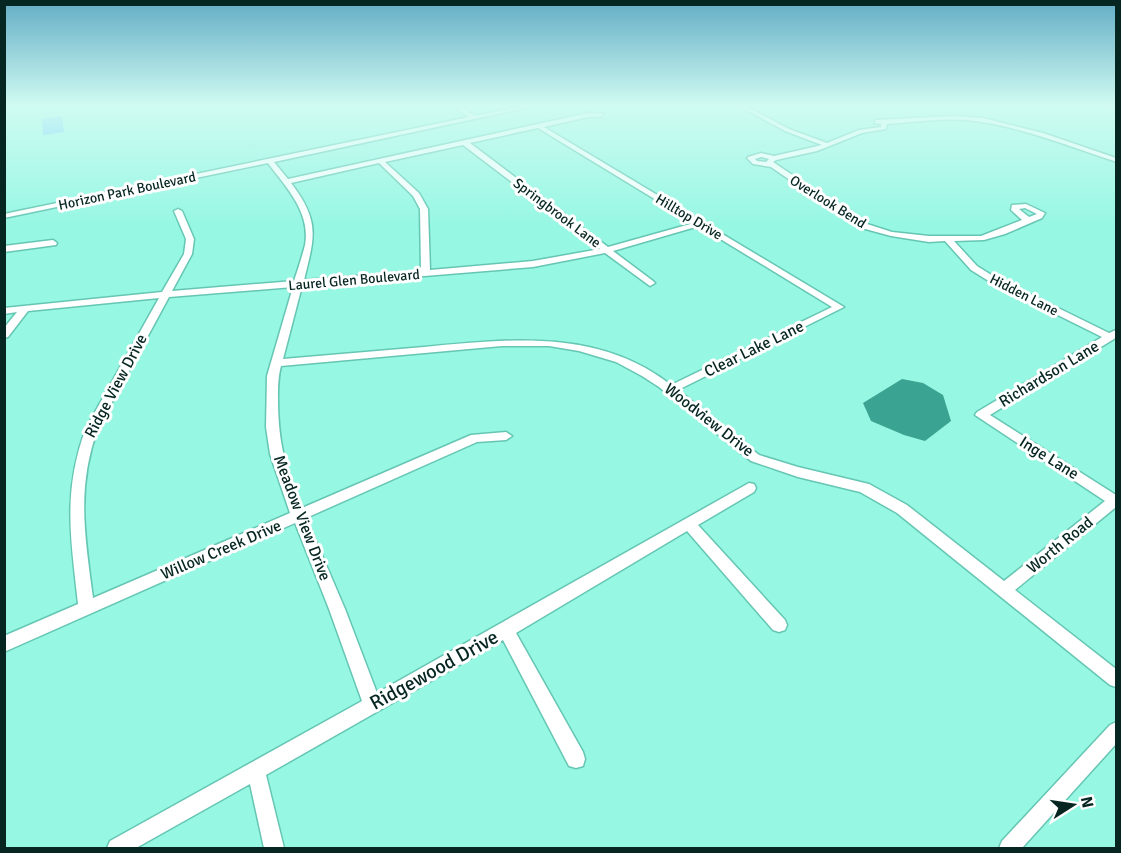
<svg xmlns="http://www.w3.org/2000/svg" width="1121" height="853" font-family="Signika,sans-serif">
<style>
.water{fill:#3ba391}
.building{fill:#66c3ff}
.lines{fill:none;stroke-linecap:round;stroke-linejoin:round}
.minor-casing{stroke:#65c6b3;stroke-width:3}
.minor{fill:#fff;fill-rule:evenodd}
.labels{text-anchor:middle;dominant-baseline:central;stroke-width:6;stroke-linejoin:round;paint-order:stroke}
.far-street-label{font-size:14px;fill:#062621;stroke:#fff}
.street-label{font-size:16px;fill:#062621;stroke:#fff}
.near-street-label{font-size:20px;fill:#062621;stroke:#fff}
</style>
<rect width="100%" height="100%" fill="#96f7e3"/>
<!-- water -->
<path class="water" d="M 902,379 L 923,383 L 943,395 L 951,421 L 925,441 L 904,435 L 871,421 L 863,403 Z"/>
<!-- building -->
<path class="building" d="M 62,116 L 64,132 L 43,135 L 42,119 Z"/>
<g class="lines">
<!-- minor casing -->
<g class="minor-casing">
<g id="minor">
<path d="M 453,106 L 460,106 L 475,116 L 525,106 L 535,106 L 274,162 L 288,179 L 588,113 L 603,114 L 601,117 L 588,117 L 544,127 L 844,307 L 678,390 L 759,455 L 798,467 L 869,484 L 907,505 L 1004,581 L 1105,501 L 975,415 L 977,412 L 1102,337 L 987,280 L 971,270 L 945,241 L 929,242 L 891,236 L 858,227 L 771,167 L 753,164 L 747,158 L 748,157 L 761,153 L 774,156 L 822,145 L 785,131 L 739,106 L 746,106 L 789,129 L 827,143 L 859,130 L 881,127 L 881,124 L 874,123 L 876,120 L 953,116 L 983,118 L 1043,133 L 1116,158 L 1116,162 L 1114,161 C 1065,145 1017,125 966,120 C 940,118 913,122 887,124 L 886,129 L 862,133 L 817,151 L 776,160 L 773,162 L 864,223 L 892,232 L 929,236 L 981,236 L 1022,220 L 1011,210 L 1012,205 L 1026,204 L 1045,213 L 1042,218 L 1005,234 L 984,240 L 954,241 L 977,266 L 993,276 L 1109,333 L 1116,330 L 1116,337 L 1114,339 L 990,415 L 1116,495 L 1116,507 L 1015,590 L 1116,669 L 1116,687 L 1110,685 L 897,513 L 860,492 L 798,477 L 751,461 L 659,387 L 642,376 L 616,362 L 579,351 L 549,346 L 502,346 L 281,366 C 278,377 278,387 278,399 C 278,442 285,468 302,508 L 471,435 L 506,432 L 512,436 L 506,440 L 477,442 L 306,518 L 345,609 L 377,693 L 749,483 L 754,484 L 756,488 L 754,492 L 698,525 L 785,620 L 787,625 L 785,630 L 779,632 L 773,630 L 687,531 L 516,633 L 583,752 L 585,759 L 583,766 L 576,768 L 569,766 L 503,640 L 266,775 L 284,848 L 264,848 L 250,784 L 136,848 L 107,848 L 110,841 L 362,701 L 329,609 L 295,523 L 4,652 L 4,636 L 78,604 C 71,539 62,492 86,428 L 159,298 L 28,311 L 8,337 L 4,338 L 4,328 L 17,312 L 4,314 L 4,308 L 162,292 L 184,254 L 186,239 L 174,211 L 178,209 L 182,211 L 194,239 L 192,254 L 172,291 L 294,281 C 298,269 302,257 305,245 C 311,212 285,186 268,163 L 4,218 L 4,214 L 469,117 ZM 538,128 L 694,223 L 608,247 L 470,143 ZM 463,145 L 600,249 L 533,261 L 430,270 L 428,209 L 419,193 L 385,162 ZM 761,157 L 769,159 L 766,162 L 757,161 L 755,159 ZM 379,163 L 413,196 L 420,209 L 421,271 L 304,280 C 315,236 320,221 291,183 ZM 1025,208 L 1037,214 L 1029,217 L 1019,209 ZM 699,226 L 832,307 L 671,385 C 599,328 508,339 424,347 C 377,351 330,355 283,359 L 302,286 L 533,267 L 605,253 L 650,286 L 655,283 L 653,281 L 613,251 ZM 293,287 L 267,376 L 266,427 L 270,454 L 290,513 L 93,598 C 85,536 76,489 98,428 L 169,297 Z"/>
<path d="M 1106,106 L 1116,106 L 1116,110 L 1107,107 Z"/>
<path d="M 53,240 L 57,243 L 56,245 L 4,252 L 4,246 Z"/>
<path d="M 1116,722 L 1116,744 L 1022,848 L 999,848 L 1002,841 L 1110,725 Z"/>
</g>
</g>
<!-- minor -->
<use href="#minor" class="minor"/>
</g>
<!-- sky -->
<linearGradient id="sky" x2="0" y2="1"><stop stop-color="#63adc5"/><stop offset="0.47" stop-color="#d0fbf2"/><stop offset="1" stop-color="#d0fbf2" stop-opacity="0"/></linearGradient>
<rect width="1121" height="225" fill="url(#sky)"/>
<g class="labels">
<!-- far-street labels -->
<g class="far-street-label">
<text transform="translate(127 191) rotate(-12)">Horizon Park Boulevard</text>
<text transform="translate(828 202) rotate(32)">Overlook Bend</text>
<text transform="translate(557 213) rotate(37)">Springbrook Lane</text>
<text transform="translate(689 217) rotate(31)">Hilltop Drive</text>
<text transform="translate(354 280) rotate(-5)">Laurel Glen Boulevard</text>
<text transform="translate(1024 295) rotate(27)">Hidden Lane</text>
</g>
<!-- street labels -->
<g class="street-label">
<text transform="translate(754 349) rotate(-26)">Clear Lake Lane</text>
<text transform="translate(1049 374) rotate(-31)">Richardson Lane</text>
<text transform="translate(116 386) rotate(-62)">Ridge View Drive</text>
<text transform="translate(709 420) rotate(38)">Woodview Drive</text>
<text transform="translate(1049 458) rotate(32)">Inge Lane</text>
<text transform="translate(302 518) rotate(69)">Meadow View Drive</text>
<text transform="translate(1060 545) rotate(-39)">Worth Road</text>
<text transform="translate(221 550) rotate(-23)">Willow Creek Drive</text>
</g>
<!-- near-street labels -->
<g class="near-street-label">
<text transform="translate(434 670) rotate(-29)">Ridgewood Drive</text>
</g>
</g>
<!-- border -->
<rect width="1121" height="853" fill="none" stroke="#062621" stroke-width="12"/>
<!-- north arrow -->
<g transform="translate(1073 805) rotate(78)" stroke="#ffffff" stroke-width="4.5" paint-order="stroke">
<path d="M0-4.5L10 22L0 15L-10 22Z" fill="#062621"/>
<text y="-9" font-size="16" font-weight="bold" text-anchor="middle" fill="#062621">N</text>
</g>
</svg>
